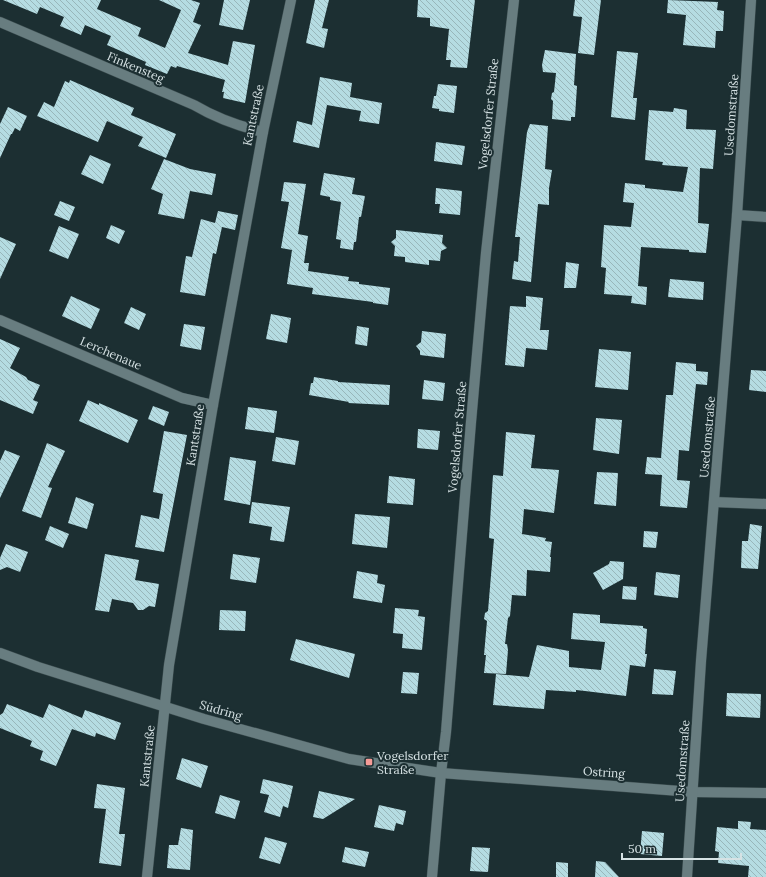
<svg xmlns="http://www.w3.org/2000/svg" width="766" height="877" font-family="Lora,serif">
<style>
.building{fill:url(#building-back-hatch)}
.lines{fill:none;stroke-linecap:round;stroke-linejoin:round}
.minor-casing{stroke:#3b4c4e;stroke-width:11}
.minor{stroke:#687d80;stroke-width:10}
.poi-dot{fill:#f59b97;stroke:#1c2f32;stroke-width:1.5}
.labels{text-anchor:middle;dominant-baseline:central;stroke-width:4;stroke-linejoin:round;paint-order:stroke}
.street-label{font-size:12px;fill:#d6e2e4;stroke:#1c2f32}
.poi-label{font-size:12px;fill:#d6e2e4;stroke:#1c2f32;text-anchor:start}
</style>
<defs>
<pattern id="building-back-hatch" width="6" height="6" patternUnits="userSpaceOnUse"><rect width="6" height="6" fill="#b5dce2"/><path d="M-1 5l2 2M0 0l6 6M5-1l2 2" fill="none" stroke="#98b6ba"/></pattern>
</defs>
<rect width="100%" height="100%" fill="#1c2f32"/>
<!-- building -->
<g class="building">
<path d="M 3,0 L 101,0 L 97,9 L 141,28 L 138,36 L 165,48 L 181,10 L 159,0 L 191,0 L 200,3 L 193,22 L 201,25 L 188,53 L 228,65 L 233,41 L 255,45 L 245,103 L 223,98 L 224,92 L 222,92 L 225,80 L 177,66 L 176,68 L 171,66 L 167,74 L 145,65 L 146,62 L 107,45 L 111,36 L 85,25 L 81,35 L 60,26 L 64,17 L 40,7 L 37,14 Z"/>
<path d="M 224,0 L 250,0 L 243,30 L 219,25 Z"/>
<path d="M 315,0 L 329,0 L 322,28 L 328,29 L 324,48 L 306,43 Z"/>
<path d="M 418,0 L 475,0 L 467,68 L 450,67 L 451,60 L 446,60 L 449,29 L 430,26 L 430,18 L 417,17 Z"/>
<path d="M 575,0 L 601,0 L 594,55 L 578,53 L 582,17 L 573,16 Z"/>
<path d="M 668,0 L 718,2 L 717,10 L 724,11 L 723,31 L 716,31 L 715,48 L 683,45 L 686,15 L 667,13 Z"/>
<path d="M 545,50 L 576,54 L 574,85 L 577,86 L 575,117 L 571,117 L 571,121 L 552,119 L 553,101 L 551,99 L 552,93 L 554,92 L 556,73 L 543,72 L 542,65 Z"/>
<path d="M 617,51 L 638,53 L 633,98 L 637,98 L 635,120 L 611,117 Z"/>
<path d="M 320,77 L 352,83 L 350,97 L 382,103 L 379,124 L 359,121 L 361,111 L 327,105 L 319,148 L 293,142 L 297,121 L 312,125 Z"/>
<path d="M 70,80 L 134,108 L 131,115 L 176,134 L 166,158 L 138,146 L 143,137 L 107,121 L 98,142 L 37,116 L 44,102 L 54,107 L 65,81 L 69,83 Z"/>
<path d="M 438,84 L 457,86 L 454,113 L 439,111 L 439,109 L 432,108 L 434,96 L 436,96 Z"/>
<path d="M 8,107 L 27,116 L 20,131 L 15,128 L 12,134 L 11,134 L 0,158 L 0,124 Z"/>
<path d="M 674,108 L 687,110 L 686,129 L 716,130 L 713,169 L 700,168 L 698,223 L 709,224 L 706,253 L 689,252 L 689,250 L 641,247 L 638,286 L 647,287 L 646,305 L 631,303 L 632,296 L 604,294 L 606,268 L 601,267 L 604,225 L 631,227 L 634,203 L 623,202 L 625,183 L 645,185 L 645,188 L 683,192 L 688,167 L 662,165 L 663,162 L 645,160 L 649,110 L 673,112 Z"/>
<path d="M 530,124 L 548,126 L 545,169 L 552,170 L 549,188 L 549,205 L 538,204 L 531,282 L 512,279 L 514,261 L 518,262 L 520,237 L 515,237 L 527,132 Z"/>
<path d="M 436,142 L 465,146 L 462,165 L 434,161 Z"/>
<path d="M 90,155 L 111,164 L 103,184 L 81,174 Z"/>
<path d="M 164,159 L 190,169 L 216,174 L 212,195 L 190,191 L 184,219 L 158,214 L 163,194 L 151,189 Z"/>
<path d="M 324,173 L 355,178 L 352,194 L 365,196 L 361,217 L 359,217 L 356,242 L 354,242 L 353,250 L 340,248 L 341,240 L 336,239 L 341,202 L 330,200 L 330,197 L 320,195 Z"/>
<path d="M 284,182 L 306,184 L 298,234 L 308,236 L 304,263 L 309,263 L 308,271 L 349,277 L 348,281 L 359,282 L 359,284 L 390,288 L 388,305 L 373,303 L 373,302 L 312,294 L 313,288 L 287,284 L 292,250 L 281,248 L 289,202 L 281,201 Z"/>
<path d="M 436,188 L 462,191 L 460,215 L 439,213 L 440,204 L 435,204 Z"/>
<path d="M 60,201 L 75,207 L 69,221 L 54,215 Z"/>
<path d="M 218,211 L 238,215 L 235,230 L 222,227 L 216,254 L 213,253 L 205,296 L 180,292 L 186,256 L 192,257 L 201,219 L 215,223 Z"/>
<path d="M 111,225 L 125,231 L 119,244 L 106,238 Z"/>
<path d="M 59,226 L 79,234 L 68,259 L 49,251 Z"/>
<path d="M 396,230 L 443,235 L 442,243 L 447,248 L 441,251 L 440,261 L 429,260 L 429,265 L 405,262 L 405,257 L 394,256 L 395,246 L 391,242 L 396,238 Z"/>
<path d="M 0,237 L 16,244 L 0,279 Z"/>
<path d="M 566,262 L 579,264 L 576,288 L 564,288 Z"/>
<path d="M 670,279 L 704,282 L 703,300 L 668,297 Z"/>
<path d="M 71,296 L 100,309 L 91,329 L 62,316 Z"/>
<path d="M 526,296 L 543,298 L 540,330 L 549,330 L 547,350 L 526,348 L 524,367 L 505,365 L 510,306 L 526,307 Z"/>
<path d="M 131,307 L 146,314 L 139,330 L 124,323 Z"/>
<path d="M 271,314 L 291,318 L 287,343 L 266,339 Z"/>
<path d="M 184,324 L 205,327 L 201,350 L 180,346 Z"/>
<path d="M 357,326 L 369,328 L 367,346 L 355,344 Z"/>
<path d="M 422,331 L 446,334 L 444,358 L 420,355 L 420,351 L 416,346 L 421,342 Z"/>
<path d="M 0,339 L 20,348 L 10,368 L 26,377 L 28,380 L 40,385 L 33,400 L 38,402 L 33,414 L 0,400 Z"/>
<path d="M 599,349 L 631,352 L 628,390 L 595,387 Z"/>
<path d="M 676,362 L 696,364 L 696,371 L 708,372 L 707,385 L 696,384 L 689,451 L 679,450 L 677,480 L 690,481 L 687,508 L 660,506 L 662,475 L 645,474 L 647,457 L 661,458 L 666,395 L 673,395 Z"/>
<path d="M 751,370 L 766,371 L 766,392 L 749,390 Z"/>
<path d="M 314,377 L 338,381 L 338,382 L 390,385 L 389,405 L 348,403 L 349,402 L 309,395 L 311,383 L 313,383 Z"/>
<path d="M 424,380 L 445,383 L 443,401 L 422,399 Z"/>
<path d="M 88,400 L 99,405 L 99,403 L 138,420 L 128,443 L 79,421 Z"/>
<path d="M 153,406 L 169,412 L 164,426 L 148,419 Z"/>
<path d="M 248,407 L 277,411 L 274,433 L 245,429 Z"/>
<path d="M 596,418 L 622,420 L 619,454 L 593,450 Z"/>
<path d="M 418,429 L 440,431 L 438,450 L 417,448 Z"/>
<path d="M 164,431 L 187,435 L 164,552 L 135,547 L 141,515 L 159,519 L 163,494 L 153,492 Z"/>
<path d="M 506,432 L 535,435 L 531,468 L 559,470 L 554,513 L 524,509 L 522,534 L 546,538 L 545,541 L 552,542 L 550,557 L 551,557 L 550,572 L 527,570 L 526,596 L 512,595 L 510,616 L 508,618 L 505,644 L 507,644 L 508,650 L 506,674 L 484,673 L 486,655 L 484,655 L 487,621 L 484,619 L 485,613 L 488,611 L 494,539 L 489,538 L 493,475 L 503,476 Z"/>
<path d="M 276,437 L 299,441 L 295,465 L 272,461 Z"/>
<path d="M 47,443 L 65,451 L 48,487 L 52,488 L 41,518 L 22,511 Z"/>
<path d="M 5,450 L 20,456 L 0,498 L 0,461 Z"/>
<path d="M 230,457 L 256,461 L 250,505 L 224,500 Z"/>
<path d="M 597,472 L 618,473 L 616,506 L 594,504 Z"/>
<path d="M 389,476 L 415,479 L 413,505 L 387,503 Z"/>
<path d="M 76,497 L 94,504 L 87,529 L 68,523 Z"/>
<path d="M 252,502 L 290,507 L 284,542 L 270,540 L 272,527 L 249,523 Z"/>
<path d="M 355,514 L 390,517 L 387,548 L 352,544 Z"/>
<path d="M 750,524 L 762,526 L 758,569 L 741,568 L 742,541 L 748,541 Z"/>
<path d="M 50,526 L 69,534 L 63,548 L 45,540 Z"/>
<path d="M 644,531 L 658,532 L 656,548 L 643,547 Z"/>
<path d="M 6,544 L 28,552 L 20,572 L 7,567 L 0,570 L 0,558 Z"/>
<path d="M 105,554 L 139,560 L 135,580 L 159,584 L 155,607 L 149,606 L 143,610 L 138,610 L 133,603 L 112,599 L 109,612 L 95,610 Z"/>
<path d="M 233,554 L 260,558 L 256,583 L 230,579 Z"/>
<path d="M 610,561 L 624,562 L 623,579 L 603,590 L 593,573 L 609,564 Z"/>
<path d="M 357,571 L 378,575 L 377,583 L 385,585 L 382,603 L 353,598 Z"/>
<path d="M 656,572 L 680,575 L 678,598 L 654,595 Z"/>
<path d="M 623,586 L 637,587 L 636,600 L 622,599 Z"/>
<path d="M 395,608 L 419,610 L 418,616 L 425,617 L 422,650 L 402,648 L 403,634 L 393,633 Z"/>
<path d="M 220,610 L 246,611 L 245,631 L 219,630 Z"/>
<path d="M 573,613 L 600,615 L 600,623 L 643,626 L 643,628 L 647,629 L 645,654 L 647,654 L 645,667 L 630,665 L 626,696 L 585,691 L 576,690 L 576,692 L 546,690 L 544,709 L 493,705 L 496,674 L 529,677 L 537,645 L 569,651 L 569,667 L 601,670 L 605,642 L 571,639 Z"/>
<path d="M 296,639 L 355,654 L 349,678 L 290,660 Z"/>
<path d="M 654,669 L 676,671 L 673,695 L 652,694 Z"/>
<path d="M 403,672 L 419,673 L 417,694 L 401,693 Z"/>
<path d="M 727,693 L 761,694 L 760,718 L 726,716 Z"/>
<path d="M 7,704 L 43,718 L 49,704 L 82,718 L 85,710 L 121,723 L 115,740 L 96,733 L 95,737 L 72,729 L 56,766 L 40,760 L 43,751 L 30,746 L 32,741 L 0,728 L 0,715 L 3,713 Z"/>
<path d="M 182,758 L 208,766 L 201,788 L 176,779 Z"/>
<path d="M 263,779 L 293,786 L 288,808 L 283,806 L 280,817 L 264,812 L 269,795 L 260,793 Z"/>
<path d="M 97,784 L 125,788 L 119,834 L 125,834 L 121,866 L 99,863 L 106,809 L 94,808 Z"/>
<path d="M 319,791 L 355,799 L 323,819 L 313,817 Z"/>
<path d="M 220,795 L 240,801 L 235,819 L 215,813 Z"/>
<path d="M 379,805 L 406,811 L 403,825 L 396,823 L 394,831 L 374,827 Z"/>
<path d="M 738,821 L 751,822 L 750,829 L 766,830 L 766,877 L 748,877 L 749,866 L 718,863 L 719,852 L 715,851 L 717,827 L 738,829 Z"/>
<path d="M 181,828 L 193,830 L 190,870 L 167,868 L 169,845 L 178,845 Z"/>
<path d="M 642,831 L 664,833 L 662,856 L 640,854 Z"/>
<path d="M 265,837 L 287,843 L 280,864 L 259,858 Z"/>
<path d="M 345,847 L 369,852 L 365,867 L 342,862 Z"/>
<path d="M 472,847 L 490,848 L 488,872 L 470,871 Z"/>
<path d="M 596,861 L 605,862 L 619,877 L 595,877 Z"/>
<path d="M 556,862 L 568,863 L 568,877 L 556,877 Z"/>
</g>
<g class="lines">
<!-- minor casing -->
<g class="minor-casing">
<g id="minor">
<path d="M 0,22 L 194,105 C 216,118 238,126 263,132"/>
<path d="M 737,215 L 766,217"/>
<path d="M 0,320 L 182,398 L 213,405"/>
<path d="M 714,502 L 766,504"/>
<path d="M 0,653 L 38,667 L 204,719 L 349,759 L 441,773 L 693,792 L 766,793"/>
<path d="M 147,877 L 169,665 L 213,405 L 263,132 L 291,0"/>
<path d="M 432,877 L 441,773 L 446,732 L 471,422 L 486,253 L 514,0"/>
<path d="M 687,877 L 701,661 L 737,215 L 751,0"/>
</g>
</g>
<!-- minor -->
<use href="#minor" class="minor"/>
</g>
<!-- markers -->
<rect class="poi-dot" x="365" y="758" width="8" height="8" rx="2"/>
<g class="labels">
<!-- street labels -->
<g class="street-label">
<text transform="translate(136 67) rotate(23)">Finkensteg</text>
<text transform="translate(488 114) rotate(-84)">Vogelsdorfer Straße</text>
<text transform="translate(253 115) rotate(-78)">Kantstraße</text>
<text transform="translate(731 115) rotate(-86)">Usedomstraße</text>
<text transform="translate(111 353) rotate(23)">Lerchenaue</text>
<text transform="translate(195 435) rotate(-81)">Kantstraße</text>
<text transform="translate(457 437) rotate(-85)">Vogelsdorfer Straße</text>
<text transform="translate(707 437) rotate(-85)">Usedomstraße</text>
<text transform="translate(221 710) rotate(16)">Südring</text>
<text transform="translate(147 756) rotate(-84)">Kantstraße</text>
<text transform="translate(682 761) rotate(-86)">Usedomstraße</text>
<text transform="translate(604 772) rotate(4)">Ostring</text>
</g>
<!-- poi labels -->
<g class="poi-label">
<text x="377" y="755">Vogelsdorfer<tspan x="377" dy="14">Straße</tspan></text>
</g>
</g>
<!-- scale -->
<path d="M622 853v6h119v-6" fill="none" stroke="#d6e2e4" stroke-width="2"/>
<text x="628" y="853" font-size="12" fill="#d6e2e4" stroke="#1c2f32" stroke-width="3" paint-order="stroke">50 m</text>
</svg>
